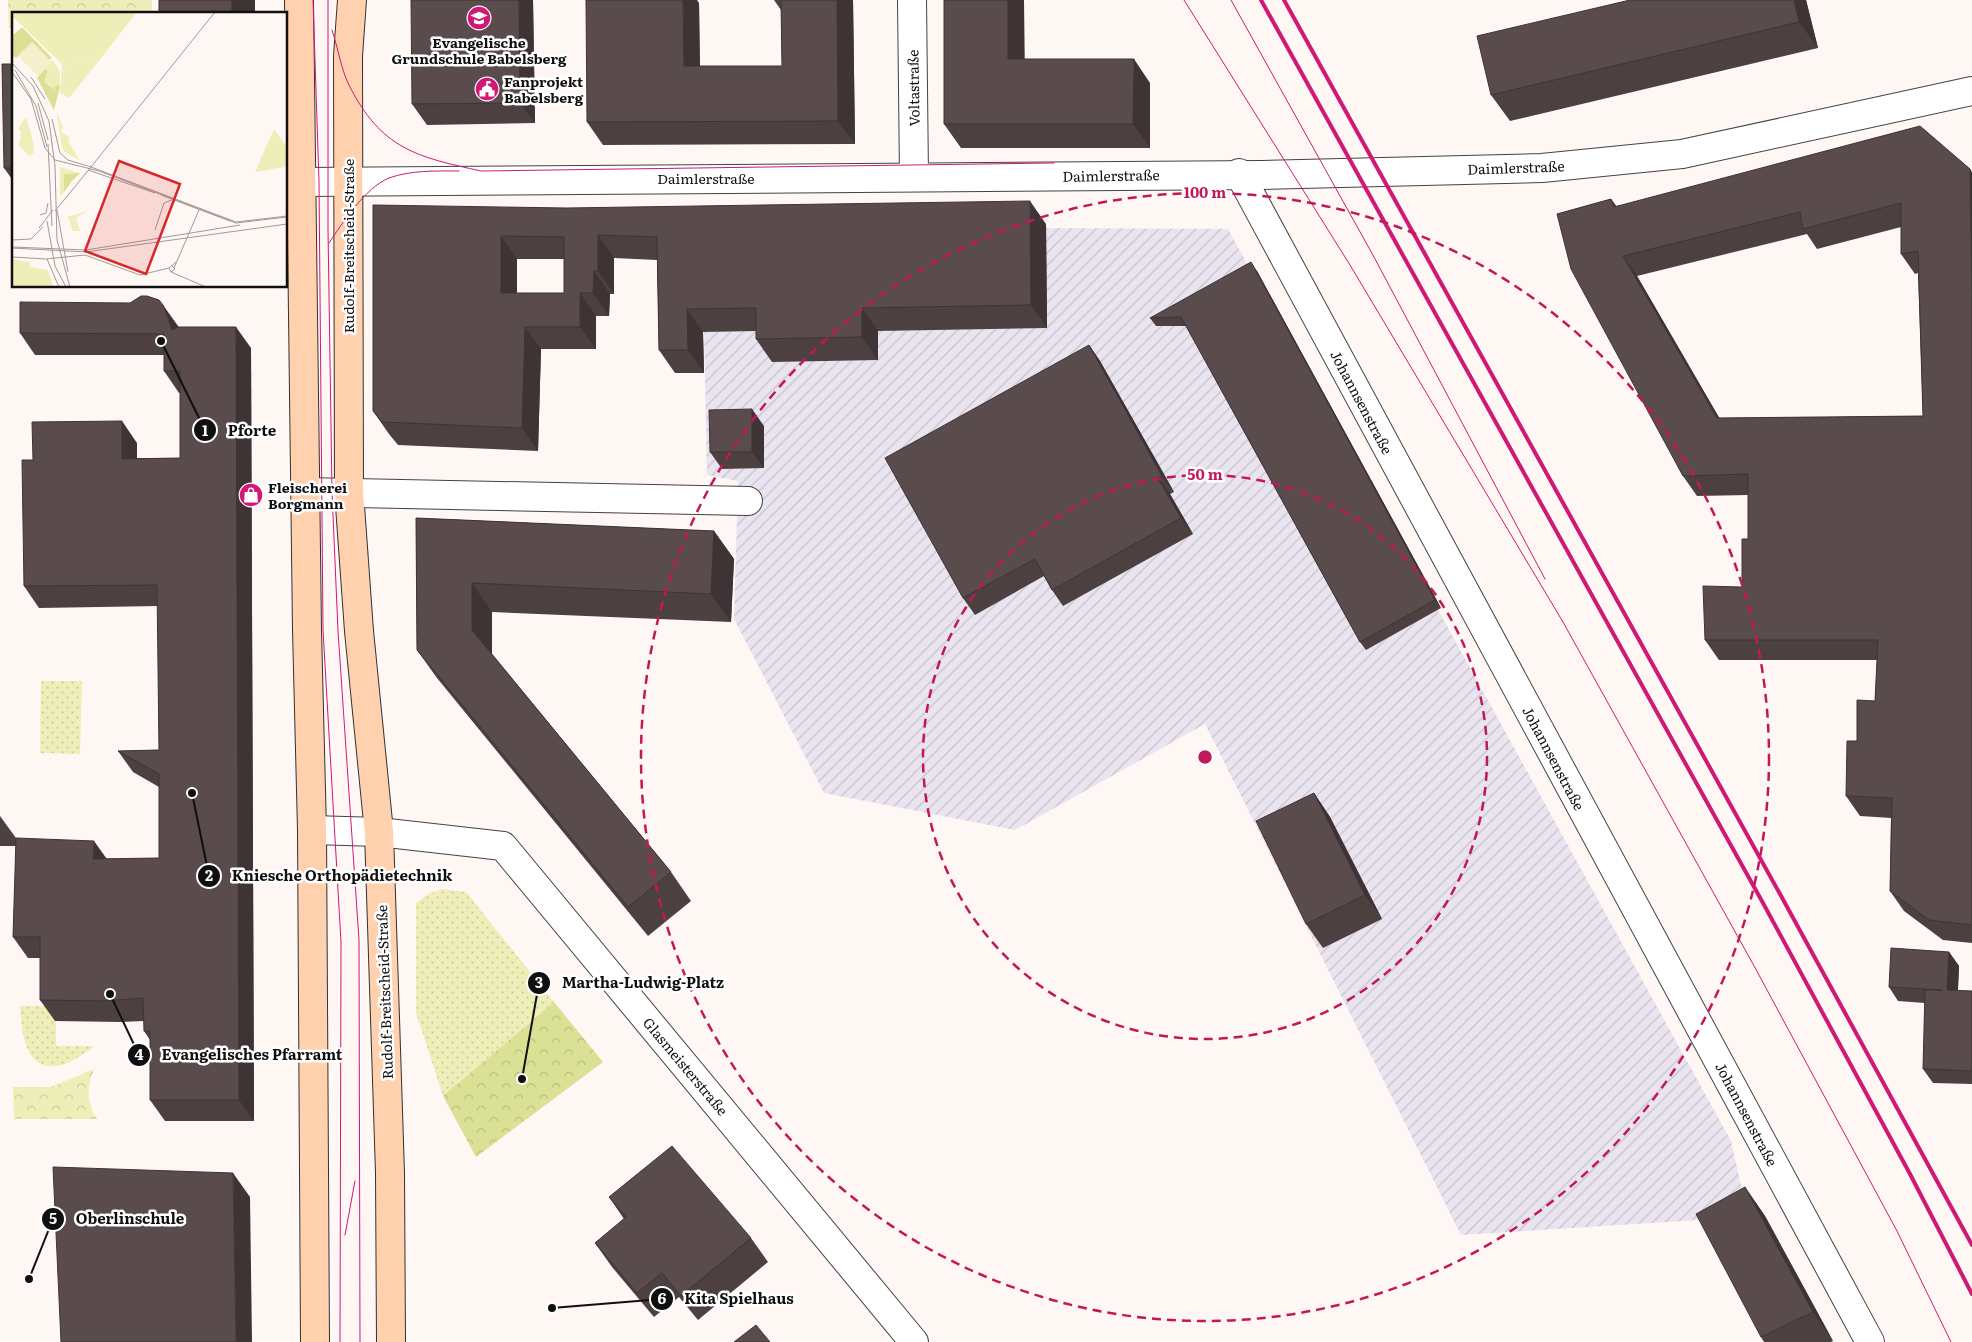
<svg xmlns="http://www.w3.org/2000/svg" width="1972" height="1342" font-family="Literata,serif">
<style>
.industrial{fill:url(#industrial-furrows)}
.grass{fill:url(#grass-dots)}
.forest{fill:url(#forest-crowns)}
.park{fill:url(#park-crowns)}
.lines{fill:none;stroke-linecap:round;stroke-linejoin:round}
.street-casing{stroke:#434343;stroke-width:30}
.secondary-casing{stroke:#323232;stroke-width:30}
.street{stroke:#fff;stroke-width:28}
.secondary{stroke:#ffd1ae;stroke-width:28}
.tram{stroke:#d01876;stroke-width:1}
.rail{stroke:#d01876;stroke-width:4}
.wall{fill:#4d4041;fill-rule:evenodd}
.shaded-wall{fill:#3f3435}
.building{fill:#5a4b4c;stroke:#3f3435;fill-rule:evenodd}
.ring{fill:none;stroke:#c2185b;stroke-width:2.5;stroke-dasharray:9 6}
.labels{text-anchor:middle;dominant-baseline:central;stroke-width:5;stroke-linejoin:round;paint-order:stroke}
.poi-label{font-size:14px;font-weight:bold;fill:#101010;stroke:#fff;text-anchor:start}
.street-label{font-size:14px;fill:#101010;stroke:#fff}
.inset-road{fill:none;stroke:#9f9b98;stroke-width:1}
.view{fill:#d62828;fill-opacity:0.15;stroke:#d62828;stroke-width:2.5}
.inset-edge{fill:none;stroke:#101010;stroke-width:2.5}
.centre{fill:#c2185b;stroke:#fff;stroke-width:2.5}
.ring-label{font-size:15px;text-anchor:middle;font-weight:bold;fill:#c2185b;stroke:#fff;stroke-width:5;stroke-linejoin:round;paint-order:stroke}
.leader{fill:none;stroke:#101010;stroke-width:2}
.callout-dot{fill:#101010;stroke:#fff;stroke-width:2}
.mark-label{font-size:15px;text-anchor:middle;font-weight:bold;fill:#fff}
.callout-label{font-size:15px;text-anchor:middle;font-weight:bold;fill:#101010;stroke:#fff;stroke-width:5;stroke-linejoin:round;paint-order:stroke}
</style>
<defs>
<pattern id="industrial-furrows" width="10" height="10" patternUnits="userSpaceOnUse" patternTransform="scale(1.25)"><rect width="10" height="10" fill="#e9e4ef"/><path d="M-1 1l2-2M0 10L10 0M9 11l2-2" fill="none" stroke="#c7c3cc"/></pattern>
<pattern id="grass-dots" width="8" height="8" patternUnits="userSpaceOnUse" patternTransform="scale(1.25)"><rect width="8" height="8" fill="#eeefb8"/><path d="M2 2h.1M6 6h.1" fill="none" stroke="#cbcc9d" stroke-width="1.8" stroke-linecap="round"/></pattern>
<pattern id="forest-crowns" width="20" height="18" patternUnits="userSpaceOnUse" patternTransform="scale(1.25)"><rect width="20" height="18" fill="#dae195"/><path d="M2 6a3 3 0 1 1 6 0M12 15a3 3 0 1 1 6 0" fill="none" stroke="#bac07f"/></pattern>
<pattern id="park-crowns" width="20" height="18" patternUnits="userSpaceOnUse" patternTransform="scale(1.25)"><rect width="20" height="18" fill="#eeefb8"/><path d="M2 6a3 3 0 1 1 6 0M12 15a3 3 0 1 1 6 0" fill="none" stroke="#cbcc9d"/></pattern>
</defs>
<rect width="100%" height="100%" fill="#fff7f3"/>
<!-- industrial -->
<path class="industrial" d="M 1039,228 L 1228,229 L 1731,1141 L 1744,1199 L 1698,1220 L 1461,1235 L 1205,724 L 1015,830 L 824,793 L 734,619 L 738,481 L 707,475 L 702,229 Z"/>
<!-- grass -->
<g class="grass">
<path d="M 41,681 L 82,681 L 80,754 L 40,753 Z"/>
<path d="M 443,889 L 466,892 L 554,1002 L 443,1096 L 416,1013 L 416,903 L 428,894 Z"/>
<path d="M 20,1006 L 56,1006 L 56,1046 L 95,1046 C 86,1052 77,1059 68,1063 C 26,1078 22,1037 20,1006 Z"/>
</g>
<!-- forest -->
<path class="forest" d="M 554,1002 L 603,1062 L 476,1157 L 443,1096 Z"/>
<!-- park -->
<g class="park">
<path d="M 8,0 L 152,0 L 152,14 L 14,14 L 14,28 L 9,28 Z"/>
<path d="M 94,1069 C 87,1090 86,1100 97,1119 L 14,1119 L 13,1087 L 51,1087 Z"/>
</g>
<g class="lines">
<!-- street casing -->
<g class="street-casing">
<g id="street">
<path d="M 912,0 L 914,176"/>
<path d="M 1239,173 L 1870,1342"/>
<path d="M 303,182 L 1262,175 L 1542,168 L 1682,154 L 1972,91"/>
<path d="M 305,492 L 748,501"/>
<path d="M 312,830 L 379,832 L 503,846 L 914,1342"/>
</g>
</g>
<!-- secondary casing -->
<g class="secondary-casing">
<g id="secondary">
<path d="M 299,0 L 307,630 L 312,830 L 315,1342"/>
<path d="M 352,0 L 348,56 L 349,492 L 359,631 L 379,832 L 390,1173 L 391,1342"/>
</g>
</g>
<!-- street -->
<use href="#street" class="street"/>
<!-- secondary -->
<use href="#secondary" class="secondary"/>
<!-- tram -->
<g class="tram">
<path d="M 313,0 L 319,181 L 323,630 L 341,942 L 340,1342"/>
<path d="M 328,0 L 328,229 L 332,492 L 338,631 L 359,940 L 360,1342"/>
<path d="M 1184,0 L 1350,265 L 1563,622 L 1753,964 L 1897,1231 L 1951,1342"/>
<path d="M 1231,0 L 1374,257 L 1545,579"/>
<path d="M 332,30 C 338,48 341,69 349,85 C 381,149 417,157 481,171 L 1054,163"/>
<path d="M 329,243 C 343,222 365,188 389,178 C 411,170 436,171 459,171"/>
<path d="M 345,1235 L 355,1181"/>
</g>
<!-- rail -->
<g class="rail">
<path d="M 1261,0 L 1763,903 L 1910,1174 L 1972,1294"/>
<path d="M 1284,0 L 1780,894 L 1972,1245"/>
</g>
</g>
<!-- wall -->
<g class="wall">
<path d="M 533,0 L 535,123 L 427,125 L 412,104 Z"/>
<path d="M 774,0 L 853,0 L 855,144 L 603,145 L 587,122 L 699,3 L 700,66 L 782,66 L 781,10 Z"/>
<path d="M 1024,0 L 1024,59 L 1150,83 L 1150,148 L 961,148 L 944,124 Z"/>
<path d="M 1630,0 L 1806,0 L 1818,48 L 1510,121 L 1491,95 Z"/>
<path d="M 14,64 L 14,182 L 4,168 Z"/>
<path d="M 1972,172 L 1972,943 L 1943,940 L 1904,911 L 1890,891 L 1891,818 L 1860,816 L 1846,796 L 1857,741 L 1875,701 L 1877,660 L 1719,660 L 1705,640 L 1742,587 L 1748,539 L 1748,495 L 1697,496 L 1683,476 L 1557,214 L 1611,199 L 1616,206 ZM 1901,227 L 1901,254 L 1915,274 L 1918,273 L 1923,416 L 1719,418 L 1637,276 L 1807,234 L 1817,249 Z"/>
<path d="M 373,205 L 1046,224 L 1047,328 L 878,331 L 878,360 L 772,362 L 756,339 L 756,331 L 703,332 L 704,373 L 675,373 L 659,350 L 657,260 L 614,258 L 614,294 L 610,294 L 609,316 L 596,316 L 596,349 L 541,349 L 538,451 L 398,445 L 389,434 L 373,411 ZM 517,259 L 564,259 L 564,293 L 517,293 Z"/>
<path d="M 1257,271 L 1441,608 L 1366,650 L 1360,642 L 1186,326 L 1156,326 L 1150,318 Z"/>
<path d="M 178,326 L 179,327 L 251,348 L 254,1121 L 165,1121 L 150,1100 L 150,1040 L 144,1031 L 144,1021 L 120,1022 L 55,1021 L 40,1000 L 40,958 L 28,958 L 13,937 L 16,846 L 0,846 L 0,816 L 16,838 L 106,859 L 159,858 L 159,787 L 133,772 L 118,751 L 159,750 L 158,606 L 39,608 L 24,586 L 33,460 L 137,443 L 137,458 L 180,458 L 180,393 L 179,393 L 164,371 L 164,355 L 35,355 L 20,333 Z"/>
<path d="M 1089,345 L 1100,361 L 1174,492 L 1170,494 L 1193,534 L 1063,606 L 1052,590 L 1044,576 L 975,615 L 963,598 Z"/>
<path d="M 764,426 L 764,468 L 722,469 L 710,452 Z"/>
<path d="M 416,518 L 714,531 L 734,559 L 731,622 L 492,612 L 492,654 L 671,872 L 691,901 L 648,936 L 437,678 L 417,650 Z"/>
<path d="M 1314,793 L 1330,817 L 1382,919 L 1323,948 L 1306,924 Z"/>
<path d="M 1949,952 L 1959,966 L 1958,991 L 1972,991 L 1972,1084 L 1933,1083 L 1923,1069 L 1925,1003 L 1898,1001 L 1889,987 Z"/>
<path d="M 1745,1187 L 1765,1216 L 1833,1341 L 1831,1342 L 1764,1342 L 1761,1337 Z"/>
<path d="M 609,1197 L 751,1238 L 768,1262 L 698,1320 L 679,1297 L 654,1317 L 612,1267 L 595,1243 L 624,1219 Z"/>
</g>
<!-- shaded-wall -->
<g class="shaded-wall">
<rect x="232" y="0" width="23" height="14"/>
<path d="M 519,0 L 533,0 L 535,123 L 520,103 Z"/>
<path d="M 683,0 L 697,0 L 699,3 L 700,90 L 684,66 Z"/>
<path d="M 837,0 L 853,0 L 855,144 L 838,121 Z"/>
<path d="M 1008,0 L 1024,0 L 1025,83 L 1008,59 Z"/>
<path d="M 1794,0 L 1806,0 L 1818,48 L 1799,22 Z"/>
<path d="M 1134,59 L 1150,83 L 1150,148 L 1133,124 Z"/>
<path d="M 1970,169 L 1972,172 L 1972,298 Z"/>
<path d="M 1611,199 L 1625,218 L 1614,207 Z"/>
<path d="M 1030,201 L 1046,224 L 1047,328 L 1031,305 Z"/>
<path d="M 598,235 L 614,258 L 614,294 L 598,271 Z"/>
<path d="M 501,236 L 517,259 L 517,316 L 501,293 Z"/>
<path d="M 1623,256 L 1637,276 L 1731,438 L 1717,418 Z"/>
<path d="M 1251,262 L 1257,271 L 1441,608 L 1435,600 Z"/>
<path d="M 594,271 L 610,294 L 609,316 L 593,293 Z"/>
<path d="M 580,293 L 596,316 L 596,349 L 580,327 Z"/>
<path d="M 163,305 L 178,326 L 187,351 L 172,330 Z"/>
<path d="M 862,308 L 878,331 L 878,360 L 862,337 Z"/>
<path d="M 687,309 L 703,332 L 704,373 L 688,350 Z"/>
<path d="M 236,327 L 251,348 L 254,1121 L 239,1100 Z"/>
<path d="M 525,327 L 541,349 L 538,451 L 522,428 Z"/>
<path d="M 1089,345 L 1100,361 L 1174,492 L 1162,476 Z"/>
<path d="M 752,409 L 764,426 L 764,468 L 752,452 Z"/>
<path d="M 122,421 L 137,443 L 137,480 L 122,459 Z"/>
<path d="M 1158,478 L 1170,494 L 1193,534 L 1181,518 Z"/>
<path d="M 714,531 L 734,559 L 731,622 L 711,594 Z"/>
<path d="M 472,583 L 492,612 L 492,658 L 472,630 Z"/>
<path d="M 1314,793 L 1330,817 L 1382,919 L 1365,895 Z"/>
<path d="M 94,841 L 109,862 L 93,859 Z"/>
<path d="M 1949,952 L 1959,966 L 1957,1004 L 1947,990 Z"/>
<path d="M 233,1173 L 250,1197 L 252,1342 L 236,1342 Z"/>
<path d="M 1745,1187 L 1765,1216 L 1833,1341 L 1813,1312 Z"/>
</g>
<!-- building -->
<g class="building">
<rect x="159" y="0" width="73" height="14"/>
<path d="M 411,0 L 519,0 L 520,103 L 412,104 Z"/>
<path d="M 586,0 L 683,0 L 684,66 L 782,66 L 781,0 L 837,0 L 838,121 L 587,122 Z"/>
<path d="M 944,0 L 1008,0 L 1008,59 L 1134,59 L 1133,124 L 944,124 Z"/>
<path d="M 1630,0 L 1794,0 L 1799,22 L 1491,95 L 1477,36 Z"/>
<path d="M 2,64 L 14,64 L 14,168 L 4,168 Z"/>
<path d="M 1920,126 L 1970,169 L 1972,298 L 1972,925 L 1929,920 L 1890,891 L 1892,798 L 1846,796 L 1847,741 L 1857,741 L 1857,700 L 1875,701 L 1878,640 L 1705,640 L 1703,586 L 1742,587 L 1742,539 L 1748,539 L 1748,474 L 1683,476 L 1571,269 L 1557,214 L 1611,199 L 1614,207 ZM 1901,203 L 1901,254 L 1918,251 L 1923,416 L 1717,418 L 1623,256 L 1800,212 L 1803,229 Z"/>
<path d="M 1030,201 L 1031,305 L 862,308 L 862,337 L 756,339 L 756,308 L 687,309 L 688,350 L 659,350 L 657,237 L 598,235 L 598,271 L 594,271 L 593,293 L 580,293 L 580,327 L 525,327 L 522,428 L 382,422 L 373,411 L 373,205 L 566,208 ZM 501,236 L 564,237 L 564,293 L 501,293 Z"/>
<path d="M 1251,262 L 1435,600 L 1360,642 L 1181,317 L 1150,318 Z"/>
<path d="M 141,296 L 147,296 L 159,300 L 163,305 L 172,330 L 178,327 L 236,327 L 239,1100 L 150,1100 L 150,1031 L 144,1031 L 143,998 L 105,1001 L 40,1000 L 40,937 L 13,937 L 16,838 L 94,841 L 93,859 L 159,858 L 159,774 L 118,751 L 159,750 L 157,585 L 24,586 L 22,460 L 33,460 L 32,422 L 122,421 L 122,459 L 180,458 L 180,371 L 164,371 L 164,334 L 20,333 L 20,302 L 130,303 Z"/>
<path d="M 1089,345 L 1162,476 L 1158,478 L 1181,518 L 1052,590 L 1035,559 L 963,598 L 885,458 Z"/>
<path d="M 752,409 L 752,452 L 710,452 L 709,410 Z"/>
<path d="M 416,518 L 714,531 L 711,594 L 472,583 L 472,630 L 671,872 L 628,907 L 417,650 Z"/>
<path d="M 1314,793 L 1365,895 L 1306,924 L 1256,821 Z"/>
<path d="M 1891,948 L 1949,952 L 1947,990 L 1972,991 L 1972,1071 L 1923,1069 L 1925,990 L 1942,990 L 1889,987 Z"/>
<path d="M 672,1146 L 751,1238 L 681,1296 L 662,1273 L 637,1293 L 595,1243 L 626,1217 L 609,1197 Z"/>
<path d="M 53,1167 L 233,1173 L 236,1342 L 61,1342 Z"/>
<path d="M 1745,1187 L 1813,1312 L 1761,1337 L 1696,1214 Z"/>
<path d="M 756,1325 L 770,1342 L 734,1342 Z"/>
</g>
<!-- distance rings -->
<g class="ring">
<circle cx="1205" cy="757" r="282"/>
<circle cx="1205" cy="757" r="564"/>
</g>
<!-- icons -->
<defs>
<g id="school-disc" transform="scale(1.25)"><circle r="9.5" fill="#d01876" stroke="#fff"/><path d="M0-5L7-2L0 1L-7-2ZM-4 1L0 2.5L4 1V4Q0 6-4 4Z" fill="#fff"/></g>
<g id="civic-disc" transform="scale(1.25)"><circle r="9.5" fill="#d01876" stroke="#fff"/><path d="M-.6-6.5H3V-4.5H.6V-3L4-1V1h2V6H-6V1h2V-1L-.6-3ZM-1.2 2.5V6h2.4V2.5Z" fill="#fff"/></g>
<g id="shop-disc" transform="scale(1.25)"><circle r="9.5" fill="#d01876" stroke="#fff"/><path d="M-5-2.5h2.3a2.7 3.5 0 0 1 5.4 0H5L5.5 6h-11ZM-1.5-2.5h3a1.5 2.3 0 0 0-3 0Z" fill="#fff"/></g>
</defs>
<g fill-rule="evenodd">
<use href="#school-disc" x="479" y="18"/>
<use href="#civic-disc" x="487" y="89"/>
<use href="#shop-disc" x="251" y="495"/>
</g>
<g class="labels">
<!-- poi labels -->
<g class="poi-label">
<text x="479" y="42" text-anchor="middle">Evangelische<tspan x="479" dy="16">Grundschule Babelsberg</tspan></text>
<text x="504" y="81">Fanprojekt<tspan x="504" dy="16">Babelsberg</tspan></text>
<text x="268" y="487">Fleischerei<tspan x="268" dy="16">Borgmann</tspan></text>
</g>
<!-- street labels -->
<g class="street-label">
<text transform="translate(913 88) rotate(-91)">Voltastraße</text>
<text transform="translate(1516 167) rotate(-2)">Daimlerstraße</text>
<text transform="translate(1111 175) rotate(-1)">Daimlerstraße</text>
<text x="706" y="178">Daimlerstraße</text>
<text transform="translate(348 246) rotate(-90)">Rudolf-Breitscheid-Straße</text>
<text transform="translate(1362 402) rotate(62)">Johannsenstraße</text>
<text transform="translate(1554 758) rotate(62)">Johannsenstraße</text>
<text transform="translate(384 992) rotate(-92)">Rudolf-Breitscheid-Straße</text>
<text transform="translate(686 1066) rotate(50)">Glasmeisterstraße</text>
<text transform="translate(1747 1114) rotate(62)">Johannsenstraße</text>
</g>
</g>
<!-- overview -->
<g transform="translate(12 12)">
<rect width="275" height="275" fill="#fff7f3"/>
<path d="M 41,48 L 48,60 L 48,75 L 46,72 L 43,85 L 38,73 L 31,71 L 36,59 L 33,57 ZM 44,99 L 51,115 L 49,120 L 58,125 L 56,129 L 68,149 L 51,139 ZM 14,105 L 21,129 L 22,140 L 18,144 L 7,134 L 9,120 L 6,117 ZM 48,155 L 68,161 L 52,162 L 52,180 L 48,185 ZM 76,198 L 64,206 L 68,219 L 61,219 L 56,205 Z" fill="#eeefb8"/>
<path d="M 9,16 L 11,16 L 40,46 L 37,48 L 20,31 L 4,46 L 0,43 L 0,24 ZM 33,57 L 36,59 L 32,70 L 42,77 L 42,85 L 43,74 L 46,72 L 48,75 L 42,98 L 25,66 ZM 68,161 L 60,169 L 52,180 L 52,162 Z" fill="#dae195"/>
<path d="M 0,0 L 125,0 L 86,50 L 51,53 L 0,4 ZM 262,117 L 275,135 L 275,151 L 273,155 L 243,160 Z" fill="#eeefb8"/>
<path d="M 86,50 L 57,86 L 48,81 L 50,53 ZM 0,247 L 18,250 L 18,255 L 36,258 L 41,274 L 2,275 Z" fill="#eeefb8"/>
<path d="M 20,30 L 40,50 L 26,64 L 6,44 Z" fill="#f5f0cb"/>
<path class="inset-road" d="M 203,0 L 79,155 L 224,210M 0,51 L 21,74 L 37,109 L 43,154 L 45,228 L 58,275M 3,58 L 24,94 L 35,135M 0,60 L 19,87 L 33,136 L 43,148 L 87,159 L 224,211 L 275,205M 19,65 L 33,87M 26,91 L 36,128M 40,107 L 48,141 L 56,148 L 79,155M 36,132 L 40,214M 76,158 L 143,181M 149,183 L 218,209M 45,198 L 56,260M 43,199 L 79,155M 28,203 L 34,201 L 36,191M 35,209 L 43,254 L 54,275M 224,210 L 275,204M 27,216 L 41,198M 143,218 L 152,191 L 162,187M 0,228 L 19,227 L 31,215M 0,235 L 74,238 L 228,213M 0,236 L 74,240 L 275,212M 0,245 L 34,247 L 73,243 L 128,263 L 157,256M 35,247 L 47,275M 160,254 L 163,257 L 159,260 L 157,256 L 164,250M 162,256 L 187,198M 159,260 L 194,275"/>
<path class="view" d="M 107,149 L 168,172 L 134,262 L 73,239 Z"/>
<rect width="275" height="275" class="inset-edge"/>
</g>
<circle cx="1205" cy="757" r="8" class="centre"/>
<g class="ring-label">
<text x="1205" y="198">100 m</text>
<text x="1205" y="480">50 m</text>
</g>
<!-- callouts -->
<path class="leader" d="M161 341L205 430M192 793L209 876M522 1079L539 983M110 994L139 1055M29 1279L53 1219M552 1308L662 1299"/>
<g class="callout-dot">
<circle cx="161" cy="341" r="5"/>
<circle cx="192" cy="793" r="5"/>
<circle cx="522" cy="1079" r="5"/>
<circle cx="110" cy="994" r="5"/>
<circle cx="29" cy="1279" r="5"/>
<circle cx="552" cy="1308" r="5"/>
<circle cx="205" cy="430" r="12"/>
<circle cx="209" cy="876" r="12"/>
<circle cx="539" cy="983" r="12"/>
<circle cx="139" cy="1055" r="12"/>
<circle cx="53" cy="1219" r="12"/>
<circle cx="662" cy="1299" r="12"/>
</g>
<g class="mark-label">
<text x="205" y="436">1</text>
<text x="209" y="881">2</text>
<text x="539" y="988">3</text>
<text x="139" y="1060">4</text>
<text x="53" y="1224">5</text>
<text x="662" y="1304">6</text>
</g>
<g class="callout-label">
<text x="252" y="436">Pforte</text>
<text x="342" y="881">Kniesche Orthopädietechnik</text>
<text x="643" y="988">Martha-Ludwig-Platz</text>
<text x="252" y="1060">Evangelisches Pfarramt</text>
<text x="130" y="1224">Oberlinschule</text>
<text x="739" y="1304">Kita Spielhaus</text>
</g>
</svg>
